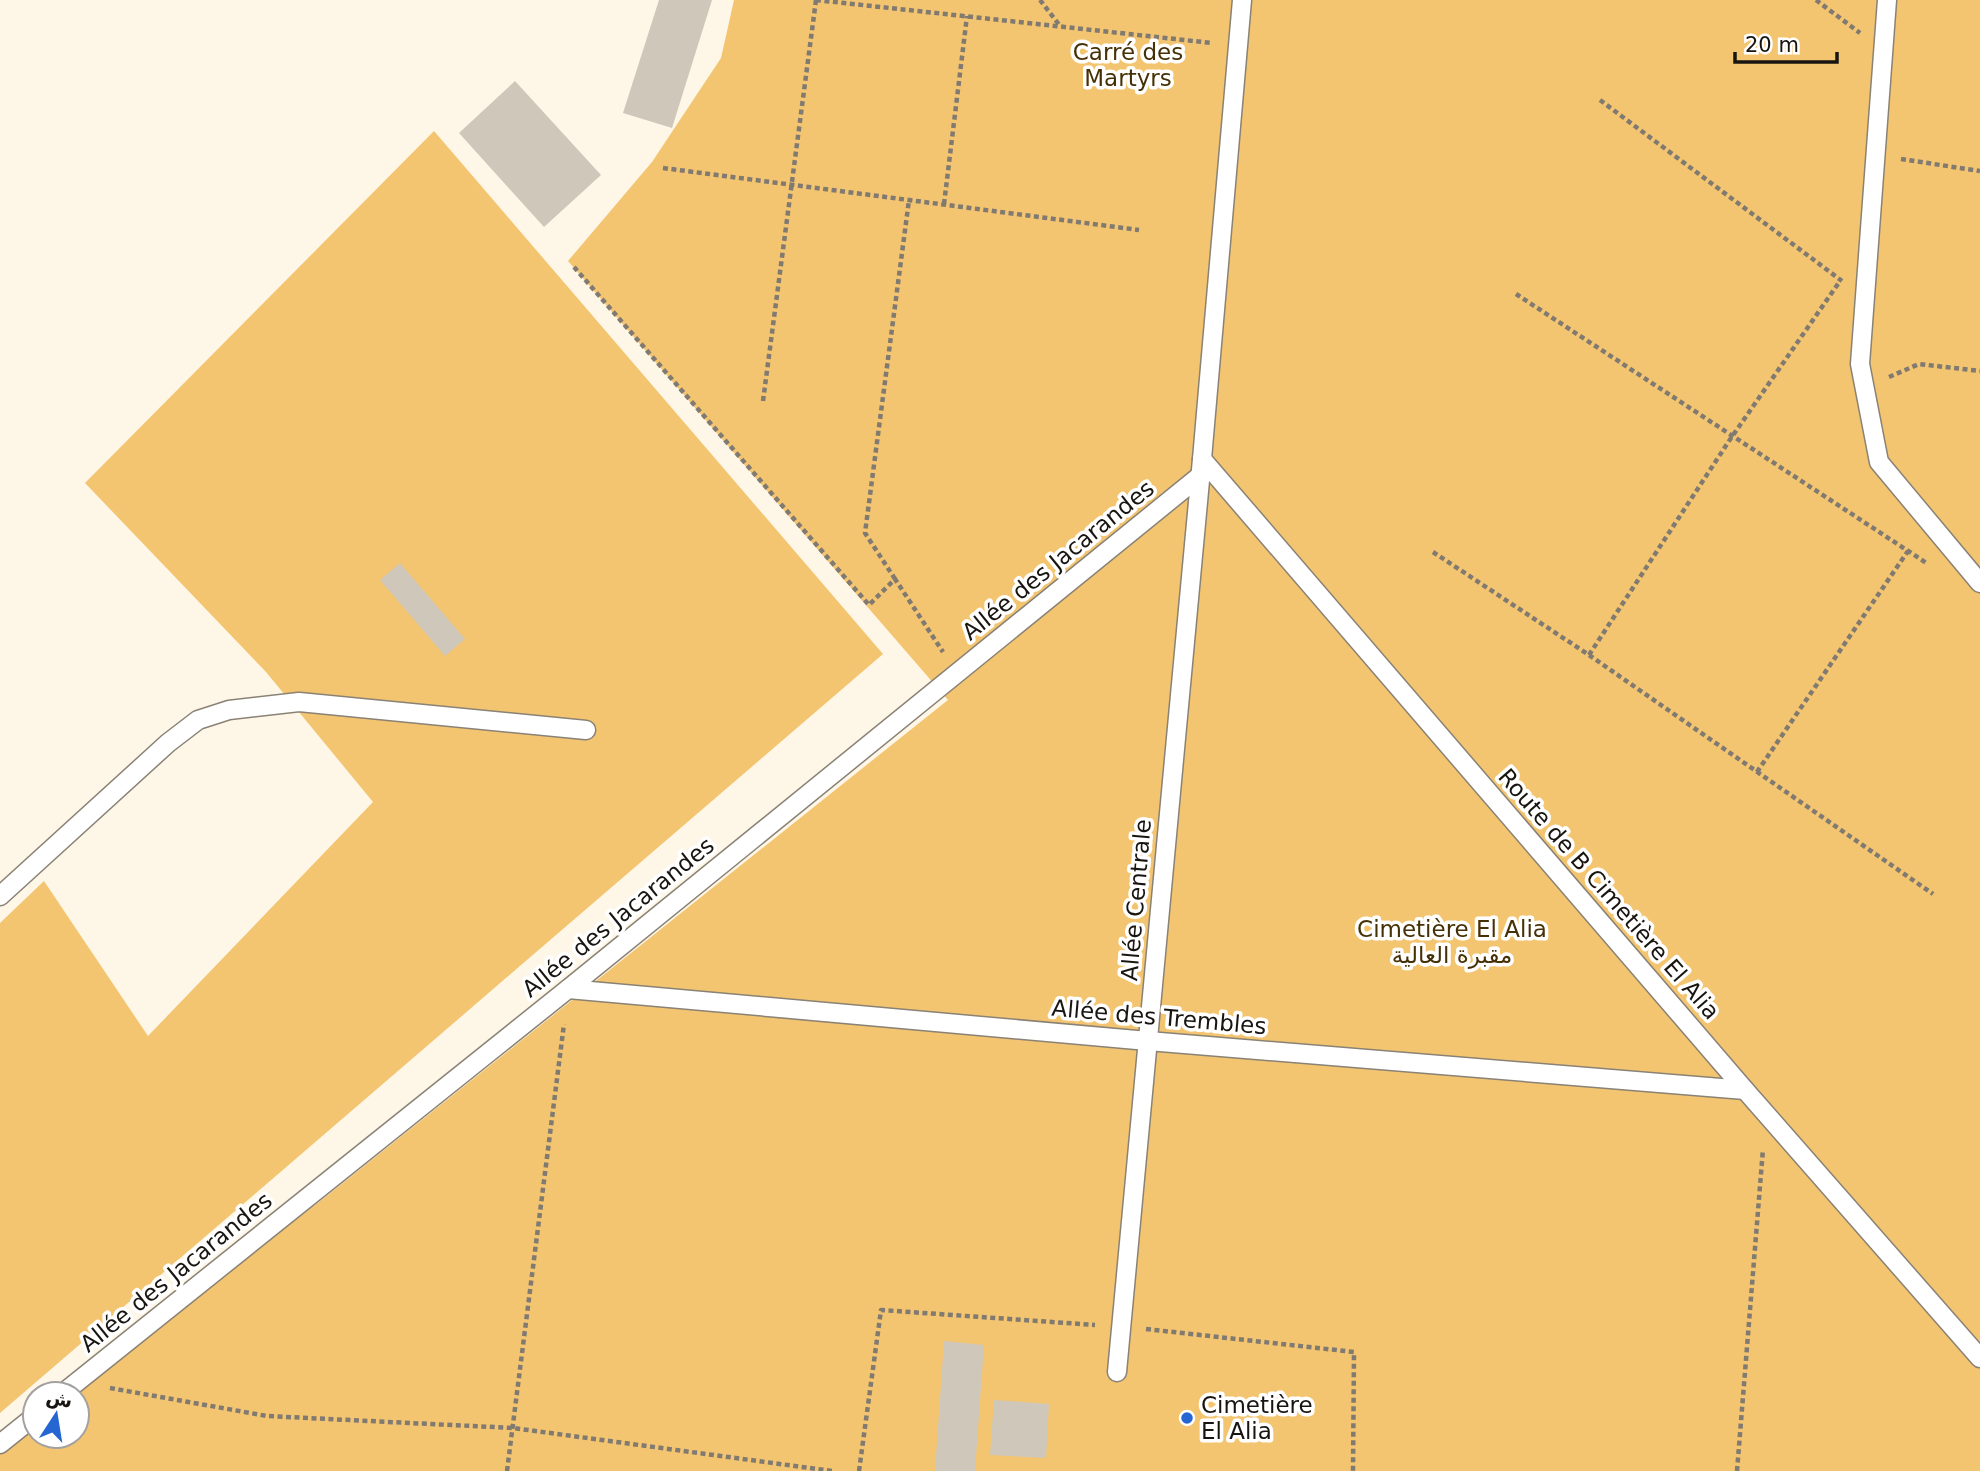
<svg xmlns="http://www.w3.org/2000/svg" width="1980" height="1471" font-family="'DejaVu Sans',Vazirmatn,sans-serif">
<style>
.green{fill:#f4c570}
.building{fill:#cfc7b9}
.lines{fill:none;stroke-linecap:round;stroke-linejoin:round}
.service-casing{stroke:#898275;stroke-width:21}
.path{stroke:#807a71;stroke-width:4.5;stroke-dasharray:5 3.5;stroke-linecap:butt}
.service{stroke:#fff;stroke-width:18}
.poi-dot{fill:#2566d2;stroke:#fff;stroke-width:2.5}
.labels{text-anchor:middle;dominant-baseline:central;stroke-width:7;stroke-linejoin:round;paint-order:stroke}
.park-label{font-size:23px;fill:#463106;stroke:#fff}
.street-label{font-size:23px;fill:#181511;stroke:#fff}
.poi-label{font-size:23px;fill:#181511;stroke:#fff;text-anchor:start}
</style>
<rect width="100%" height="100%" fill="#fef6e7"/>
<!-- green -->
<g class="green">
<path d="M 734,0 L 1980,0 L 1980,1471 L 0,1471 L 0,1435 L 35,1409 L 35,1436 L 77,1436 L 77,1394 L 56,1394 L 319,1202 L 948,700 L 568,261 L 652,162 L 721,58 Z"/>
<path d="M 434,131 L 883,654 L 0,1413 L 0,923 L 44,881 L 148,1036 L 373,802 L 266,672 L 85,483 Z"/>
</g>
<!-- building -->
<g class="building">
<path d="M 659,0 L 712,0 L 672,128 L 623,113 Z"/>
<path d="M 515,81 L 601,175 L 544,227 L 459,133 Z"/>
<path d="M 400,563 L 465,639 L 445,656 L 380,580 Z"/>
<path d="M 944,1341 L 984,1345 L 975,1471 L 935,1471 Z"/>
<path d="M 994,1400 L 1049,1404 L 1046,1458 L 990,1455 Z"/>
</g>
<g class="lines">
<!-- service casing -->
<g class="service-casing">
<g id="service">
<path d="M 1887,0 L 1860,364 L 1879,462 L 1980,583"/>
<path d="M 1202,459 L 1745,1090 L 1980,1358"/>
<path d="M 0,896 L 168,743 L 198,720 L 229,710 L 299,702 L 586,730"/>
<path d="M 568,989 L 1148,1041 L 1745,1090"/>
<path d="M 1117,1372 L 1202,459 L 1242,0"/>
<path d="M 62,1394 L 568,989 L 1201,475"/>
<path d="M 0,1444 L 35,1416"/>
</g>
</g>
<!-- path -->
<g class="path">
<path d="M 816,0 L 1212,43"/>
<path d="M 1040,0 L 1060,26"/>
<path d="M 1816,0 L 1860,33"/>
<path d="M 1600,100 L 1842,281"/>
<path d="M 1901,159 L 1980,171"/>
<path d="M 663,168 L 1139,230"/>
<path d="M 944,204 L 967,16"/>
<path d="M 574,267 L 869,605 L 895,579 L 943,652"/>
<path d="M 1516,294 L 1928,564"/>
<path d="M 1889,377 L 1919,364 L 1980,371"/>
<path d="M 763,401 L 816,0"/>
<path d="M 1433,552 L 1589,655 L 1933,894"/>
<path d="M 895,579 L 865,533 L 909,200"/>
<path d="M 1589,655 L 1729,441 L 1840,281"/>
<path d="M 1757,772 L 1908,551"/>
<path d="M 1146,1329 L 1354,1352 L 1353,1471"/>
<path d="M 110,1388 L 267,1416 L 513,1428 L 832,1471"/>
<path d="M 507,1471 L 564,1024"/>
<path d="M 859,1471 L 881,1310 L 1095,1325"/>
<path d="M 1737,1471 L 1763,1149"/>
</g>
<!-- service -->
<use href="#service" class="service"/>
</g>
<!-- markers -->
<circle class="poi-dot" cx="1187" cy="1418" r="7"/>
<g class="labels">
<!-- park labels -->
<g class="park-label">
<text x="1128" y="52">Carré des<tspan x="1128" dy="26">Martyrs</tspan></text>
<text x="1452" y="929">Cimetière El Alia<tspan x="1452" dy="26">مقبرة العالية</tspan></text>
</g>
<!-- street labels -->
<g class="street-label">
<text transform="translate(1058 560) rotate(-39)">Allée des Jacarandes</text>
<text transform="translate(1609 894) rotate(49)">Route de B Cimetière El Alia</text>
<text transform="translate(1136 900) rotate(-85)">Allée Centrale</text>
<text transform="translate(618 917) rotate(-39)">Allée des Jacarandes</text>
<text transform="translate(1159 1017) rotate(5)">Allée des Trembles</text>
<text transform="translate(176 1272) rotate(-39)">Allée des Jacarandes</text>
</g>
<!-- poi labels -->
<g class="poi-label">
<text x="1201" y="1405">Cimetière<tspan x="1201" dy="26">El Alia</tspan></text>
</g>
</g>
<!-- north arrow -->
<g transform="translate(56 1415) rotate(12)"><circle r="33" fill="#ffffff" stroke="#a3a1a0" stroke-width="2"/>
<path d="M0-5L12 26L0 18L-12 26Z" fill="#2566d2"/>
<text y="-10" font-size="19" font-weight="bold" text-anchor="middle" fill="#181511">ش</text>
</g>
<!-- scale -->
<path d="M1735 52v10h102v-10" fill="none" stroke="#181511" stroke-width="3.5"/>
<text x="1745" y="52" font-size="21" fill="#181511" stroke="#ffffff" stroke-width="5" paint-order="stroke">20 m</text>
</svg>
